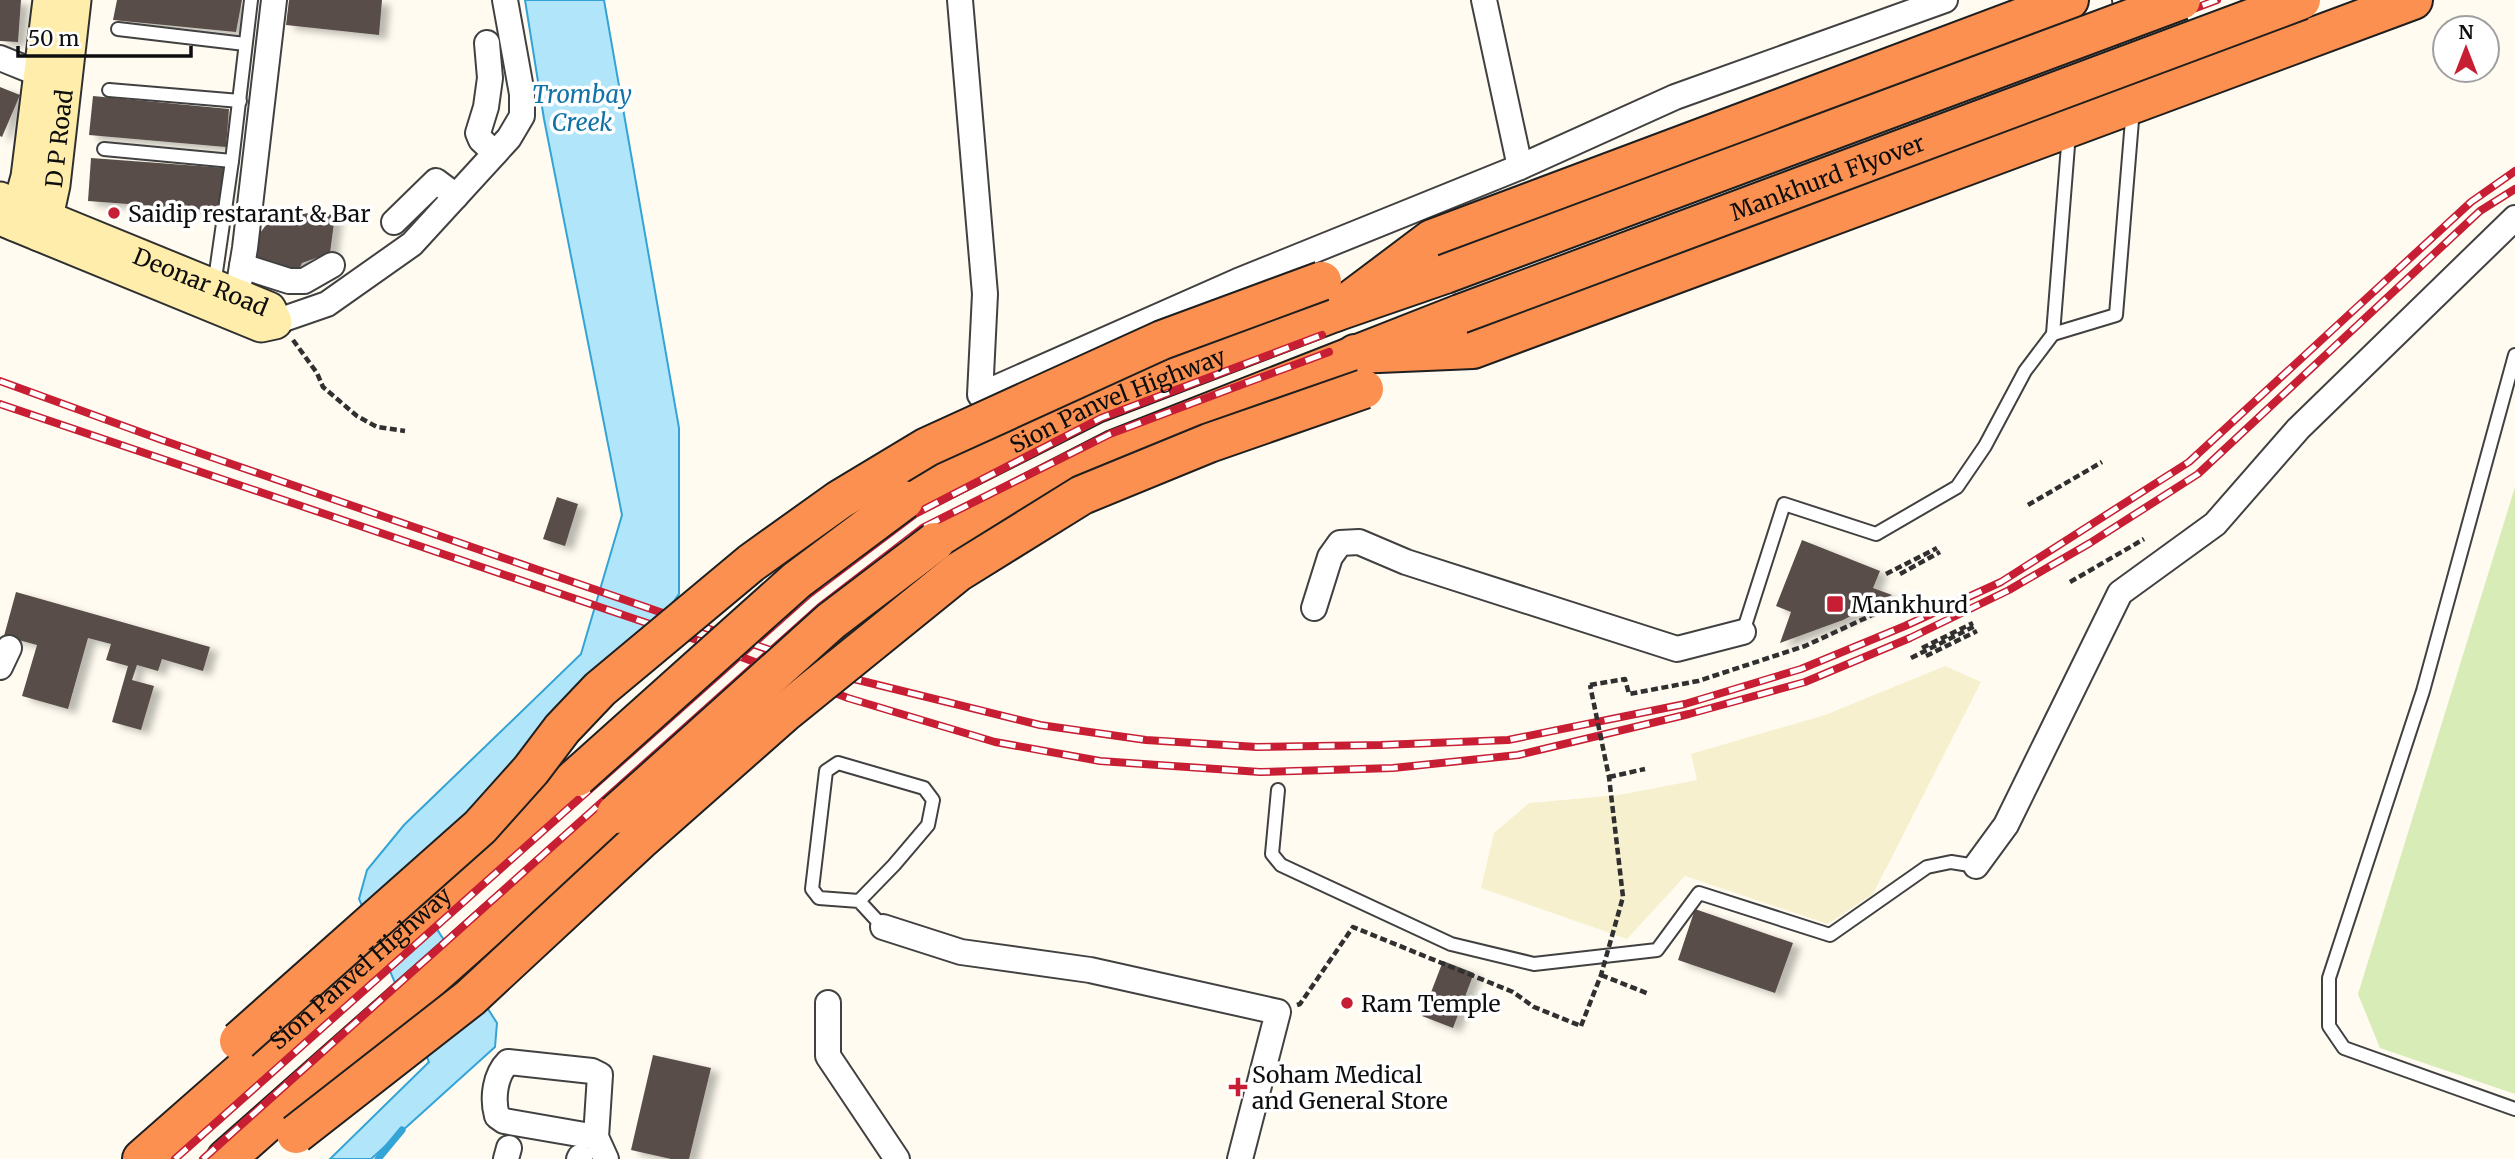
<svg xmlns="http://www.w3.org/2000/svg" width="2515" height="1159" font-family="Merriweather,serif">
<style>
.farmland{fill:#f7f0ce}
.green{fill:#d7ecb7}
.water{fill:#b1e5fa;stroke:#34a3d5;stroke-width:2}
.lines{fill:none;stroke-linecap:round;stroke-linejoin:round}
.stream{stroke:#34a3d5;stroke-width:7}
.building{fill:#584e4a;filter:url(#shadow)}
.lane-casing{stroke:#414141;stroke-width:16}
.street-casing{stroke:#414141;stroke-width:28}
.secondary-casing{stroke:#303030;stroke-width:37}
.highway-casing{stroke:#1f1f1f;stroke-width:42}
.path{stroke:#303030;stroke-width:4.5;stroke-dasharray:7 3.5;stroke-linecap:butt}
.lane{stroke:#fff;stroke-width:12}
.street{stroke:#fff;stroke-width:24}
.secondary{stroke:#ffeeab;stroke-width:33}
.highway{stroke:#fc9050;stroke-width:38}
.rail-casing{stroke:#c71e34;stroke-width:8}
.rail{stroke:#fff;stroke-width:5;stroke-dasharray:16;stroke-linecap:butt}
.highway-bridge-casing{stroke:#1f1f1f;stroke-width:42;stroke-linecap:butt}
.path-bridge{stroke:#303030;stroke-width:4.5;stroke-dasharray:7 3.5;stroke-linecap:butt}
.highway-bridge{stroke:#fc9050;stroke-width:38}
.poi-dot{fill:#c71e34;stroke:#fff;stroke-width:2.5}
.labels{text-anchor:middle;dominant-baseline:central;stroke-width:7;stroke-linejoin:round;paint-order:stroke}
.street-label{font-size:23px;fill:#0e0e0e;stroke:#fff}
.poi-label{font-size:23px;fill:#0e0e0e;stroke:#fff;text-anchor:start}
.water-label{font-size:24px;font-style:italic;fill:#1073a8;stroke:#fff}
</style>
<defs>
<filter id="shadow"><feDropShadow dx="8" dy="4.5" stdDeviation="3.5" flood-color="#0004"/></filter>
</defs>
<rect width="100%" height="100%" fill="#fffbf0"/>
<!-- farmland -->
<path class="farmland" d="M 1945,666 L 1981,682 L 1873,894 L 1828,924 L 1685,876 L 1627,939 L 1481,888 L 1494,833 L 1529,803 L 1619,795 L 1697,780 L 1691,754 L 1825,715 Z"/>
<!-- green -->
<path class="green" d="M 2515,487 L 2515,1094 L 2380,1048 L 2358,994 Z"/>
<!-- water -->
<path class="water" d="M 525,0 L 604,0 L 679,428 L 679,594 L 616,681 L 419,901 L 497,1023 L 495,1047 L 371,1159 L 330,1159 L 429,1062 L 359,899 L 367,870 L 404,825 L 581,654 L 622,515 L 544,119 Z"/>
<g class="lines">
<!-- stream -->
<path class="stream" d="M 378,1159 L 402,1130"/>
</g>
<!-- building -->
<g class="building">
<path d="M 0,0 L 21,0 L 18,42 L 0,41 Z"/>
<path d="M 117,0 L 242,0 L 236,32 L 113,20 Z"/>
<path d="M 289,0 L 382,0 L 379,35 L 286,25 Z"/>
<path d="M 0,87 L 20,95 L 2,137 L 0,136 Z"/>
<path d="M 93,96 L 229,109 L 226,147 L 89,135 Z"/>
<path d="M 91,158 L 226,168 L 222,211 L 88,201 Z"/>
<path d="M 315,213 L 335,215 L 330,253 L 302,263 L 296,276 L 247,263 L 256,238 L 270,220 L 284,222 L 291,214 Z"/>
<path d="M 557,497 L 578,504 L 565,546 L 543,539 Z"/>
<path d="M 1802,540 L 1880,571 L 1873,588 L 1892,595 L 1843,620 L 1780,643 L 1791,612 L 1776,606 Z"/>
<path d="M 16,592 L 210,647 L 203,671 L 162,659 L 158,671 L 137,665 L 132,680 L 154,686 L 141,730 L 112,722 L 128,666 L 106,660 L 111,644 L 88,638 L 68,709 L 22,696 L 37,645 L 4,636 Z"/>
<path d="M 1695,909 L 1793,943 L 1775,993 L 1678,960 Z"/>
<path d="M 1443,961 L 1474,973 L 1453,1028 L 1422,1016 Z"/>
<path d="M 653,1055 L 711,1068 L 689,1159 L 671,1159 L 631,1150 Z"/>
</g>
<g class="lines">
<!-- lane casing -->
<g class="lane-casing">
<g id="lane">
<path d="M 2119,0 L 2127,59"/>
<path d="M 118,29 L 245,44"/>
<path d="M 109,90 L 240,101"/>
<path d="M 2069,133 L 2053,334 L 2116,315 L 2133,108"/>
<path d="M 104,149 L 232,161"/>
<path d="M 214,286 L 232,161 L 251,0"/>
<path d="M 2515,355 L 2423,691 L 2329,978 L 2329,1026 L 2344,1048 L 2515,1109"/>
<path d="M 1743,632 L 1784,504 L 1876,534 L 1957,487 L 1985,446 L 2025,371 L 2053,334"/>
<path d="M 1278,790 L 1272,854 L 1281,865 L 1451,944 L 1534,964 L 1657,950 L 1699,893 L 1830,935 L 1927,867 L 1951,862 L 1976,866"/>
<path d="M 859,901 L 894,865 L 928,825 L 933,800 L 924,788 L 838,763 L 826,771 L 812,889 L 819,898 L 859,901 L 883,927"/>
</g>
</g>
<!-- street casing -->
<g class="street-casing">
<g id="street">
<path d="M 960,0 L 985,294 L 980,395 L 1238,281 L 1520,167 L 1675,97 L 1945,0"/>
<path d="M 1484,0 L 1520,167"/>
<path d="M 487,43 L 490,78 L 486,107 L 478,133 L 481,140 L 495,153"/>
<path d="M 0,58 L 42,75"/>
<path d="M 394,222 L 436,181 L 456,196"/>
<path d="M 242,266 L 289,281 L 304,281 L 332,265"/>
<path d="M 232,311 L 237,296 L 245,248 L 274,0"/>
<path d="M 275,322 L 327,304 L 412,244 L 509,138 L 522,116 L 522,94 L 505,0"/>
<path d="M 1314,608 L 1330,557 L 1340,543 L 1359,542 L 1406,562 L 1677,649 L 1743,632"/>
<path d="M 0,667 L 9,648"/>
<path d="M 1976,866 L 2006,825 L 2120,593 L 2215,524 L 2298,429 L 2515,218"/>
<path d="M 883,927 L 961,952 L 1090,970 L 1278,1012 L 1240,1159"/>
<path d="M 828,1003 L 828,1056 L 897,1159"/>
<path d="M 596,1137 L 504,1121 L 497,1116 C 492,1098 495,1075 508,1062 L 592,1071 L 600,1075 L 596,1137 L 606,1159"/>
<path d="M 506,1159 L 509,1148"/>
<path d="M 579,1159 L 580,1157"/>
</g>
</g>
<!-- secondary casing -->
<g class="secondary-casing">
<g id="secondary">
<path id="s1" d="M 0,199 L 269,309 L 275,322 L 261,325 L 0,218"/>
<path d="M 15,224 L 28,177 L 50,0"/>
<path id="s2" d="M 39,234 L 46,217 L 53,185 L 74,0"/>
</g>
</g>
<!-- highway casing -->
<g class="highway-casing">
<g id="highway">
<path d="M 1335,312 L 1432,239 L 2069,0"/>
<path d="M 1355,354 L 1473,349 L 2413,0"/>
<path id="s3" d="M 904,500 L 1094,404 L 1335,312 L 1445,274"/>
<path d="M 935,542 L 1116,449 L 1460,314"/>
<path id="s4" d="M 142,1159 L 577,777"/>
<path d="M 226,1159 L 616,814"/>
</g>
</g>
<!-- path -->
<g class="path">
<path d="M 293,340 L 317,373 L 323,387 L 357,416 L 377,427 L 405,431"/>
<path d="M 2028,505 L 2102,462"/>
<path d="M 1886,574 L 1937,548"/>
<path d="M 1900,574 L 1940,552"/>
<path d="M 2070,582 L 2144,539"/>
<path d="M 1922,648 L 1973,623"/>
<path d="M 1926,656 L 1977,631"/>
<path d="M 1911,658 L 1975,626"/>
<path d="M 1590,685 L 1625,679 L 1629,694 L 1698,681 L 1805,646 L 1909,598"/>
<path d="M 1609,777 L 1645,769"/>
<path d="M 1601,975 L 1649,994"/>
<path d="M 1297,1005 L 1300,1004 L 1353,927 L 1513,992 L 1534,1007 L 1581,1026"/>
</g>
<!-- lane -->
<use href="#lane" class="lane"/>
<!-- street -->
<use href="#street" class="street"/>
<!-- secondary -->
<use href="#secondary" class="secondary"/>
<!-- highway -->
<use href="#highway" class="highway"/>
<!-- rail casing -->
<g class="rail-casing">
<g id="rail">
<path d="M 1933,107 L 2217,0"/>
<path d="M 1938,122 L 2253,0"/>
<path d="M 0,381 L 162,440 L 854,679 L 1040,725 L 1146,740 L 1257,747 L 1381,745 L 1508,740 L 1685,704 L 1801,669 L 1905,626 L 2001,582 L 2189,462 L 2471,202 L 2515,171"/>
<path d="M 0,404 L 700,641 L 848,698 L 995,742 L 1100,761 L 1260,772 L 1393,768 L 1518,755 L 1689,714 L 1805,682 L 1910,638 L 2009,590 L 2090,543 L 2198,474 L 2480,211 L 2515,189"/>
<path d="M 175,1159 L 809,594 L 915,514 L 1101,418 L 1322,335"/>
<path d="M 203,1159 L 820,607 L 924,527 L 1110,434 L 1329,352"/>
</g>
</g>
<!-- rail -->
<use href="#rail" class="rail"/>
<!-- highway-bridge casing -->
<g class="highway-bridge-casing">
<g id="highway-bridge">
<path d="M 1445,274 L 2181,0"/>
<path id="s5" d="M 1460,314 L 2301,0"/>
<path d="M 577,777 L 797,580 L 904,500"/>
<path d="M 616,814 L 831,621 L 935,542"/>
<path d="M 239,1041 L 480,827 L 531,770 L 562,729 L 600,689 L 751,563 L 839,500 L 927,447 L 1162,340 L 1322,281"/>
<path d="M 296,1134 L 470,998 L 639,841 L 784,713 L 958,572 L 1082,495 L 1209,443 L 1364,389"/>
</g>
</g>
<!-- path-bridge -->
<path class="path-bridge" d="M 1581,1026 L 1601,975 L 1623,897 L 1609,777 L 1590,685"/>
<!-- highway-bridge -->
<use href="#highway-bridge" class="highway-bridge"/>
</g>
<!-- markers -->
<g class="poi-dot">
<circle cx="114" cy="213" r="7"/>
<rect x="1826" y="595" width="18" height="18" rx="3.5"/>
<circle cx="1347" cy="1003" r="7"/>
<path d="M1234.5 1076.5h7v7h7v7h-7v7h-7v-7h-7v-7h7z"/>
</g>
<g class="labels">
<!-- street labels -->
<g class="street-label">
<text stroke="none"><textPath href="#s2" startOffset="98">D P Road</textPath></text>
<text stroke="none"><textPath href="#s5" startOffset="392">Mankhurd Flyover</textPath></text>
<text stroke="none"><textPath href="#s1" startOffset="217">Deonar Road</textPath></text>
<text stroke="none"><textPath href="#s3" startOffset="236">Sion Panvel Highway</textPath></text>
<text stroke="none"><textPath href="#s4" startOffset="290">Sion Panvel Highway</textPath></text>
</g>
<!-- poi labels -->
<g class="poi-label">
<text x="128" y="213">Saidip restarant &amp; Bar</text>
<text x="1851" y="604">Mankhurd</text>
<text x="1361" y="1003">Ram Temple</text>
<text x="1252" y="1074">Soham Medical<tspan x="1252" dy="26">and General Store</tspan></text>
</g>
<!-- water labels -->
<g class="water-label">
<text x="582" y="94">Trombay<tspan x="582" dy="28">Creek</tspan></text>
</g>
</g>
<!-- north arrow -->
<g transform="translate(2466 49)"><circle r="33" fill="#ffffff" stroke="#9f9f9f" stroke-width="2"/>
<path d="M0-5L12 26L0 18L-12 26Z" fill="#c71e34"/>
<text y="-10" font-size="19" font-weight="bold" text-anchor="middle" fill="#0e0e0e">N</text>
</g>
<!-- scale -->
<path d="M18 46v10h173v-10" fill="none" stroke="#0e0e0e" stroke-width="3.5"/>
<text x="28" y="46" font-size="21" fill="#0e0e0e" stroke="#ffffff" stroke-width="5" paint-order="stroke">50 m</text>
</svg>
